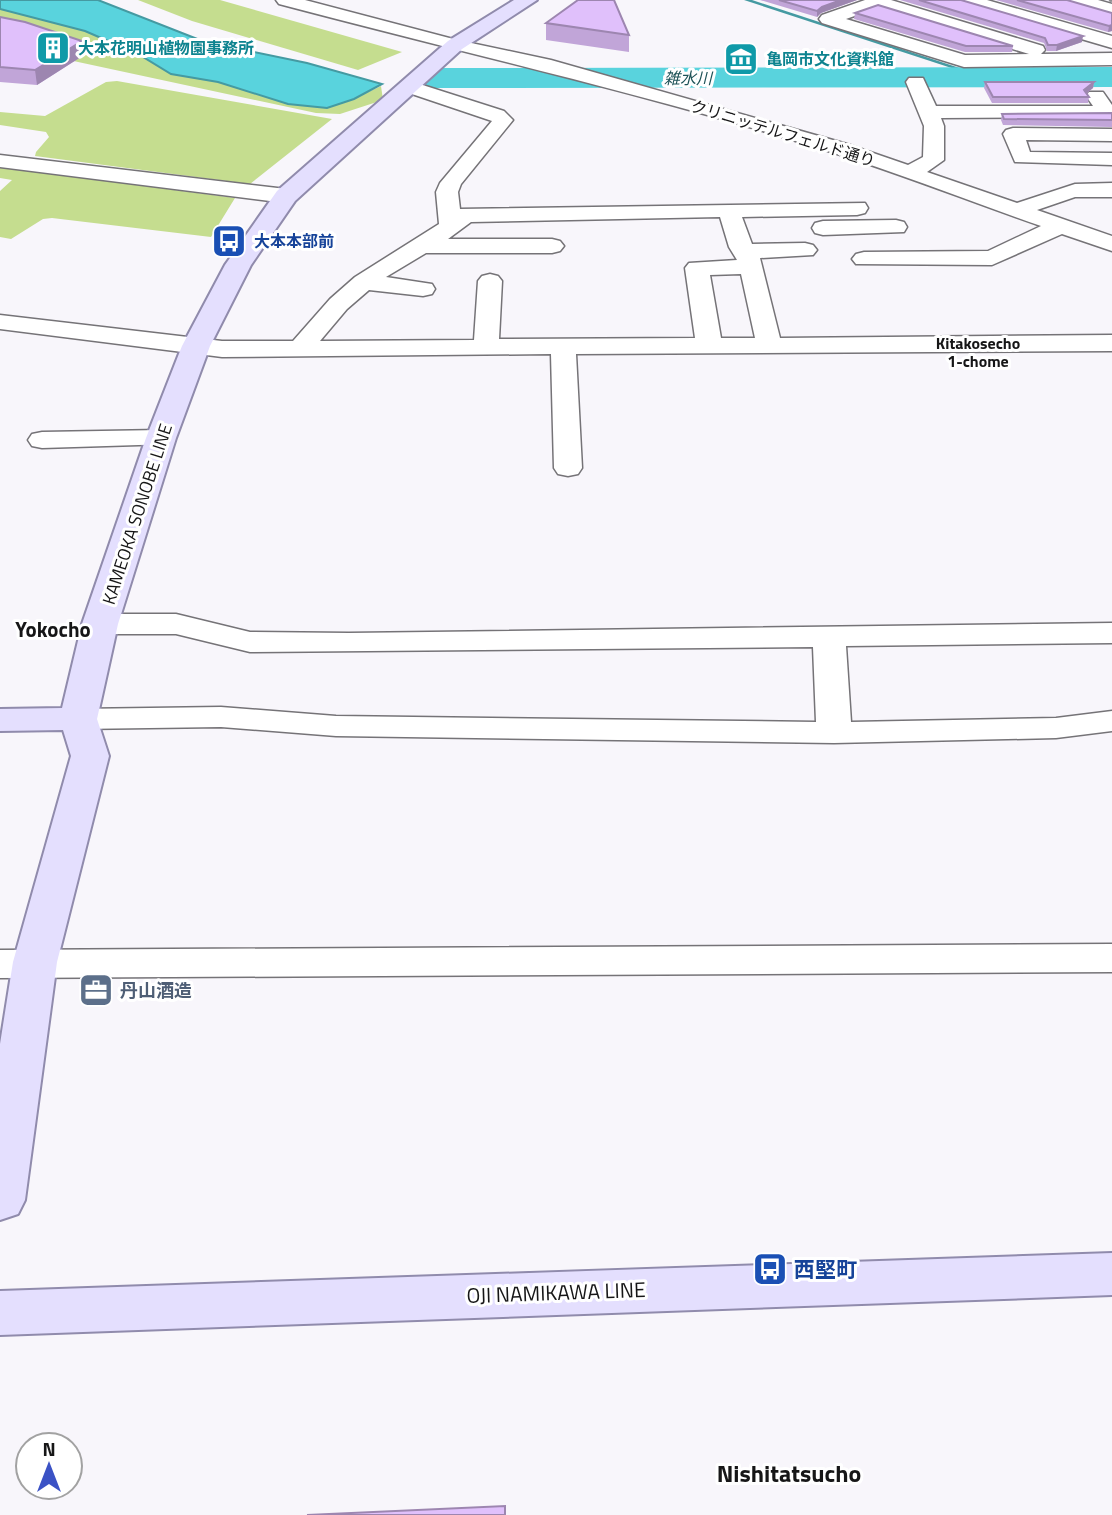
<svg xmlns="http://www.w3.org/2000/svg" width="1112" height="1515" font-family="'Titillium Web','Noto Sans JP',sans-serif">
<style>
.green{fill:#c5dd8f}
.water{fill:#59d3dd;stroke:#459aa2;stroke-width:2}
.lines{fill:none;stroke-linecap:round;stroke-linejoin:round}
.stream{fill:#459aa2;fill-rule:evenodd}
.river{fill:#59d3dd;fill-rule:evenodd}
.minor-casing{stroke:#757377;stroke-width:3}
.major-casing{stroke:#908bac;stroke-width:4}
.minor{fill:#fff;fill-rule:evenodd}
.major{fill:#e4dffe;fill-rule:evenodd}
.rail{stroke:#8e8d90;stroke-width:2.5;stroke-dasharray:7 7;stroke-linecap:butt}
.wall{fill:#c1a5d8}
.shaded-wall{fill:#9d86b0}
.building{fill:#e0c0fb;stroke:#9d86b0;stroke-width:2}
.labels{text-anchor:middle;dominant-baseline:central;stroke-width:6;stroke-linejoin:round;paint-order:stroke}
.far-culture-label{font-size:16px;font-weight:bold;fill:#0d838f;stroke:#fff;text-anchor:start}
.far-water-label{font-size:16px;font-style:italic;fill:#1d5257;stroke:#fff}
.far-street-label{font-size:16px;fill:#161617;stroke:#fff}
.far-transit-label{font-size:16px;font-weight:bold;fill:#164399;stroke:#fff;text-anchor:start}
.far-neighbourhood-label{font-size:16px;font-weight:bold;fill:#161617;stroke:#fff}
.street-label{font-size:18px;fill:#161617;stroke:#fff}
.service-label{font-size:18px;font-weight:bold;fill:#4e5e75;stroke:#fff;text-anchor:start}
.quarter-label{font-size:21px;font-weight:bold;fill:#161617;stroke:#fff}
.near-transit-label{font-size:21px;font-weight:bold;fill:#164399;stroke:#fff;text-anchor:start}
.near-street-label{font-size:21px;fill:#161617;stroke:#fff}
.near-quarter-label{font-size:24px;font-weight:bold;fill:#161617;stroke:#fff}
</style>
<rect width="100%" height="100%" fill="#f8f6fb"/>
<!-- green -->
<g class="green">
<path d="M 138,0 L 220,0 L 402,52 L 358,70 L 192,21 Z"/>
<path d="M 0,9 L 85,31 L 138,54 L 171,74 L 218,82 L 288,104 L 327,108 L 354,99 L 381,86 L 383,100 L 340,114 L 316,113 L 13,48 L 0,29 Z"/>
<path d="M 117,81 L 332,119 L 250,184 L 35,156 L 36,152 L 49,137 L 46,132 L 0,125 L 0,112 L 45,116 L 106,82 Z"/>
<path d="M 0,167 L 235,198 L 211,237 L 52,218 L 43,219 L 11,239 L 0,237 L 0,191 L 12,180 L 0,178 Z"/>
</g>
<!-- water -->
<path class="water" d="M 0,0 L 98,0 L 205,42 L 307,63 L 382,84 L 354,99 L 327,108 L 288,104 L 218,82 L 171,74 L 138,54 L 85,31 L 0,9 Z"/>
<g class="lines">
<!-- stream -->
<path class="stream" d="M 744,0 L 752,0 L 984,76 L 979,77 Z"/>
<!-- river -->
<path class="river" d="M 1112,67 L 1112,87 L 432,88 L 420,85 L 415,78 L 420,71 L 432,68 Z"/>
<!-- minor casing -->
<g class="minor-casing">
<g id="minor">
<path d="M 276,0 L 305,0 L 457,40 L 551,60 L 847,144 L 908,165 L 923,157 L 924,126 L 906,82 L 909,78 L 923,78 L 936,106 L 1093,106 L 1086,96 L 1089,92 L 1103,92 L 1112,105 L 1112,117 L 941,118 L 944,126 L 944,160 L 927,172 L 1017,203 L 1075,184 L 1112,183 L 1112,197 L 1075,197 L 1037,210 L 1112,236 L 1112,251 L 1062,234 L 992,265 L 856,264 L 852,259 L 856,254 L 864,252 L 988,251 L 1041,226 C 971,202 902,174 831,152 C 649,94 463,53 279,4 Z"/>
<path d="M 865,0 L 891,0 L 1043,46 L 1045,50 L 1041,54 L 1112,53 L 1112,65 L 964,67 L 822,23 L 819,19 L 822,15 ZM 877,8 L 1029,54 L 1031,54 L 965,55 L 846,19 Z"/>
<path d="M 959,0 L 987,0 L 1112,36 L 1112,48 L 962,4 Z"/>
<path d="M 1069,0 L 1098,0 L 1112,4 L 1112,14 L 1072,4 Z"/>
<path d="M 410,81 L 504,111 L 513,120 L 461,184 L 458,192 L 460,209 L 865,203 L 868,208 L 865,213 L 857,215 L 742,217 L 752,244 L 805,243 L 813,245 L 817,250 L 813,255 L 760,258 L 780,338 L 1112,335 L 1112,351 L 576,354 L 582,468 L 578,474 L 568,476 L 558,474 L 554,468 L 551,354 L 222,357 L 0,329 L 0,315 L 222,341 L 293,341 L 330,299 L 355,277 L 439,224 L 436,192 L 440,183 L 492,121 L 403,91 L 400,87 ZM 720,217 L 729,247 L 737,260 L 689,263 L 685,268 L 695,338 L 499,339 L 502,281 L 498,276 L 490,274 L 482,276 L 478,281 L 474,340 L 320,341 L 347,309 L 369,290 L 423,296 L 432,294 L 435,289 L 432,284 L 386,277 L 426,253 L 552,253 L 560,251 L 564,246 L 560,241 L 552,239 L 448,239 L 471,222 ZM 741,274 L 755,338 L 721,338 L 710,275 Z"/>
<path d="M 1013,128 L 1112,129 L 1112,141 L 1026,140 L 1030,152 L 1112,153 L 1112,165 L 1015,162 L 1003,134 L 1006,130 Z"/>
<path d="M 0,155 L 286,189 L 294,191 L 297,196 L 294,201 L 286,203 L 0,167 Z"/>
<path d="M 896,220 L 904,222 L 907,227 L 904,232 L 823,235 L 815,233 L 812,228 L 815,223 L 823,221 Z"/>
<path d="M 161,430 L 171,432 L 175,438 L 171,444 L 42,448 L 32,446 L 28,440 L 32,434 L 42,432 Z"/>
<path d="M 100,614 L 176,614 L 250,632 L 349,633 L 1112,623 L 1112,643 L 846,646 L 851,722 L 1056,718 L 1112,711 L 1112,731 L 1056,738 L 834,743 L 336,736 L 221,727 L 78,729 L 66,726 L 61,719 L 66,712 L 78,709 L 221,707 L 336,716 L 816,722 L 813,647 L 250,652 L 176,634 L 100,634 L 89,631 L 84,624 L 89,617 Z"/>
<path d="M 1112,944 L 1112,972 L 0,978 L 0,950 Z"/>
</g>
</g>
<!-- major casing -->
<g class="major-casing">
<g id="major">
<path d="M 514,0 L 537,0 L 462,49 L 295,201 L 251,265 L 210,346 L 176,438 L 118,624 L 97,719 L 109,756 L 57,962 L 25,1200 L 18,1214 L 0,1220 L 0,1044 L 13,962 L 71,756 L 63,730 L 0,731 L 0,709 L 62,708 L 82,624 L 146,438 L 182,346 L 225,265 L 277,191 L 448,41 Z"/>
<path d="M 1112,1253 L 1112,1295 L 0,1335 L 0,1291 Z"/>
</g>
</g>
<!-- minor -->
<use href="#minor" class="minor"/>
<!-- major -->
<use href="#major" class="major"/>
<!-- rail -->
<path class="rail" d="M 1109,0 L 1112,1"/>
</g>
<!-- wall -->
<g class="wall">
<path d="M 760,0 L 857,0 L 821,13 L 817,17 Z"/>
<path d="M 900,0 L 961,0 L 1082,42 L 1056,51 L 1047,51 L 1044,43 Z"/>
<path d="M 996,0 L 1067,0 L 1112,13 L 1112,31 L 1108,32 Z"/>
<path d="M 855,13 L 1013,46 L 1012,52 L 965,52 L 854,19 Z"/>
<path d="M 0,17 L 84,55 L 37,85 L 0,82 Z"/>
<path d="M 546,23 L 629,35 L 629,52 L 546,40 Z"/>
<path d="M 985,82 L 1094,82 L 1093,88 L 1087,93 L 1089,97 L 1088,103 L 992,103 L 984,88 Z"/>
<path d="M 1112,113 L 1112,127 L 1003,125 L 1001,120 L 1002,114 Z"/>
</g>
<!-- shaded-wall -->
<g class="shaded-wall">
<path d="M 841,0 L 857,0 L 821,13 L 817,17 L 817,11 L 822,7 Z"/>
<path d="M 1112,25 L 1112,31 L 1108,32 L 1109,26 Z"/>
<path d="M 1083,36 L 1082,42 L 1056,51 L 1057,45 Z"/>
<path d="M 82,41 L 84,55 L 37,85 L 35,70 Z"/>
<path d="M 1094,82 L 1093,88 L 1083,96 L 1084,90 Z"/>
</g>
<!-- building -->
<g class="building">
<path d="M 578,0 L 614,0 L 629,35 L 546,23 Z"/>
<path d="M 779,0 L 841,0 L 822,7 L 817,11 Z"/>
<path d="M 919,0 L 961,0 L 1083,36 L 1057,45 L 1048,45 L 1045,38 Z"/>
<path d="M 1017,0 L 1067,0 L 1112,13 L 1112,25 L 1109,26 Z"/>
<path d="M 878,5 L 1013,46 L 966,46 L 855,13 Z"/>
<path d="M 0,17 L 25,22 L 82,41 L 35,70 L 0,67 Z"/>
<path d="M 985,82 L 1094,82 L 1084,90 L 1089,97 L 993,97 Z"/>
<path d="M 1112,113 L 1112,120 L 1004,119 L 1002,114 Z"/>
<path d="M 505,1506 L 505,1515 L 307,1515 Z"/>
</g>
<!-- icons -->
<defs>
<g id="building-square" transform="scale(1.75)"><rect x="-9" y="-9" width="18" height="18" rx="4" fill="#0f9aa8" stroke="#fff"/><path d="M-4-6H4V6H1V3H-1V6H-4ZM-2.5-4.3h1.7v1.8h-1.7ZM.8-4.3h1.7v1.8H.8ZM-2.5-1h1.7V.8h-1.7ZM.8-1h1.7V.8H.8Z" fill="#fff"/></g>
<g id="museum-square" transform="scale(1.75)"><rect x="-9" y="-9" width="18" height="18" rx="4" fill="#0f9aa8" stroke="#fff"/><path d="M0-6L6-3V-2H-6V-3ZM-5-1h2V3h-2ZM-1-1h2V3h-2ZM3-1h2V3H3ZM-6 4H6V6H-6Z" fill="#fff"/></g>
<g id="bus-square" transform="scale(1.75)"><rect x="-9" y="-9" width="18" height="18" rx="4" fill="#1a4fb4" stroke="#fff"/><path d="M-5-6H5V4H4V6H2V4H-2V6H-4V4H-5ZM-3.5-4V0h7V-4ZM-3.5 1.2v1.5H-2V1.2ZM2 1.2v1.5H3.5V1.2Z" fill="#fff"/></g>
<g id="office-square" transform="scale(1.75)"><rect x="-9" y="-9" width="18" height="18" rx="4" fill="#5c6f8a" stroke="#fff"/><path d="M-6-3h4V-5.5h4V-3h4V5H-6ZM-1-4.5V-3h2v-1.5ZM-6 0V1H6V0Z" fill="#fff"/></g>
</defs>
<g fill-rule="evenodd">
<use href="#building-square" x="53" y="48"/>
<use href="#museum-square" x="741" y="59"/>
<use href="#bus-square" x="229" y="241"/>
<use href="#office-square" x="96" y="990"/>
<use href="#bus-square" x="770" y="1269"/>
</g>
<g class="labels">
<!-- far-culture labels -->
<g class="far-culture-label">
<text x="78" y="48">大本花明山植物園事務所</text>
<text x="766" y="59">亀岡市文化資料館</text>
</g>
<!-- far-water labels -->
<g class="far-water-label">
<text x="688" y="78">雑水川</text>
</g>
<!-- far-street labels -->
<g class="far-street-label">
<text transform="translate(783 133) rotate(17)">クリニッテルフェルド通り</text>
</g>
<!-- far-transit labels -->
<g class="far-transit-label">
<text x="254" y="241">大本本部前</text>
</g>
<!-- far-neighbourhood labels -->
<g class="far-neighbourhood-label">
<text x="978" y="343">Kitakosecho<tspan x="978" dy="18">1-chome</tspan></text>
</g>
<!-- street labels -->
<g class="street-label">
<text transform="translate(137 514) rotate(-72)">KAMEOKA SONOBE LINE</text>
</g>
<!-- service labels -->
<g class="service-label">
<text x="120" y="990">丹山酒造</text>
</g>
<!-- quarter labels -->
<g class="quarter-label">
<text x="53" y="629">Yokocho</text>
</g>
<!-- near-transit labels -->
<g class="near-transit-label">
<text x="794" y="1269">西堅町</text>
</g>
<!-- near-street labels -->
<g class="near-street-label">
<text transform="translate(556 1292) rotate(-2)">OJI NAMIKAWA LINE</text>
</g>
<!-- near-quarter labels -->
<g class="near-quarter-label">
<text x="789" y="1473">Nishitatsucho</text>
</g>
</g>
<!-- north arrow -->
<g transform="translate(49 1466)"><circle r="33" fill="#ffffff" stroke="#a2a2a2" stroke-width="2"/>
<path d="M0-5L12 26L0 18L-12 26Z" fill="#3b52c5"/>
<text y="-10" font-size="19" font-weight="bold" text-anchor="middle" fill="#161617">N</text>
</g>
</svg>
